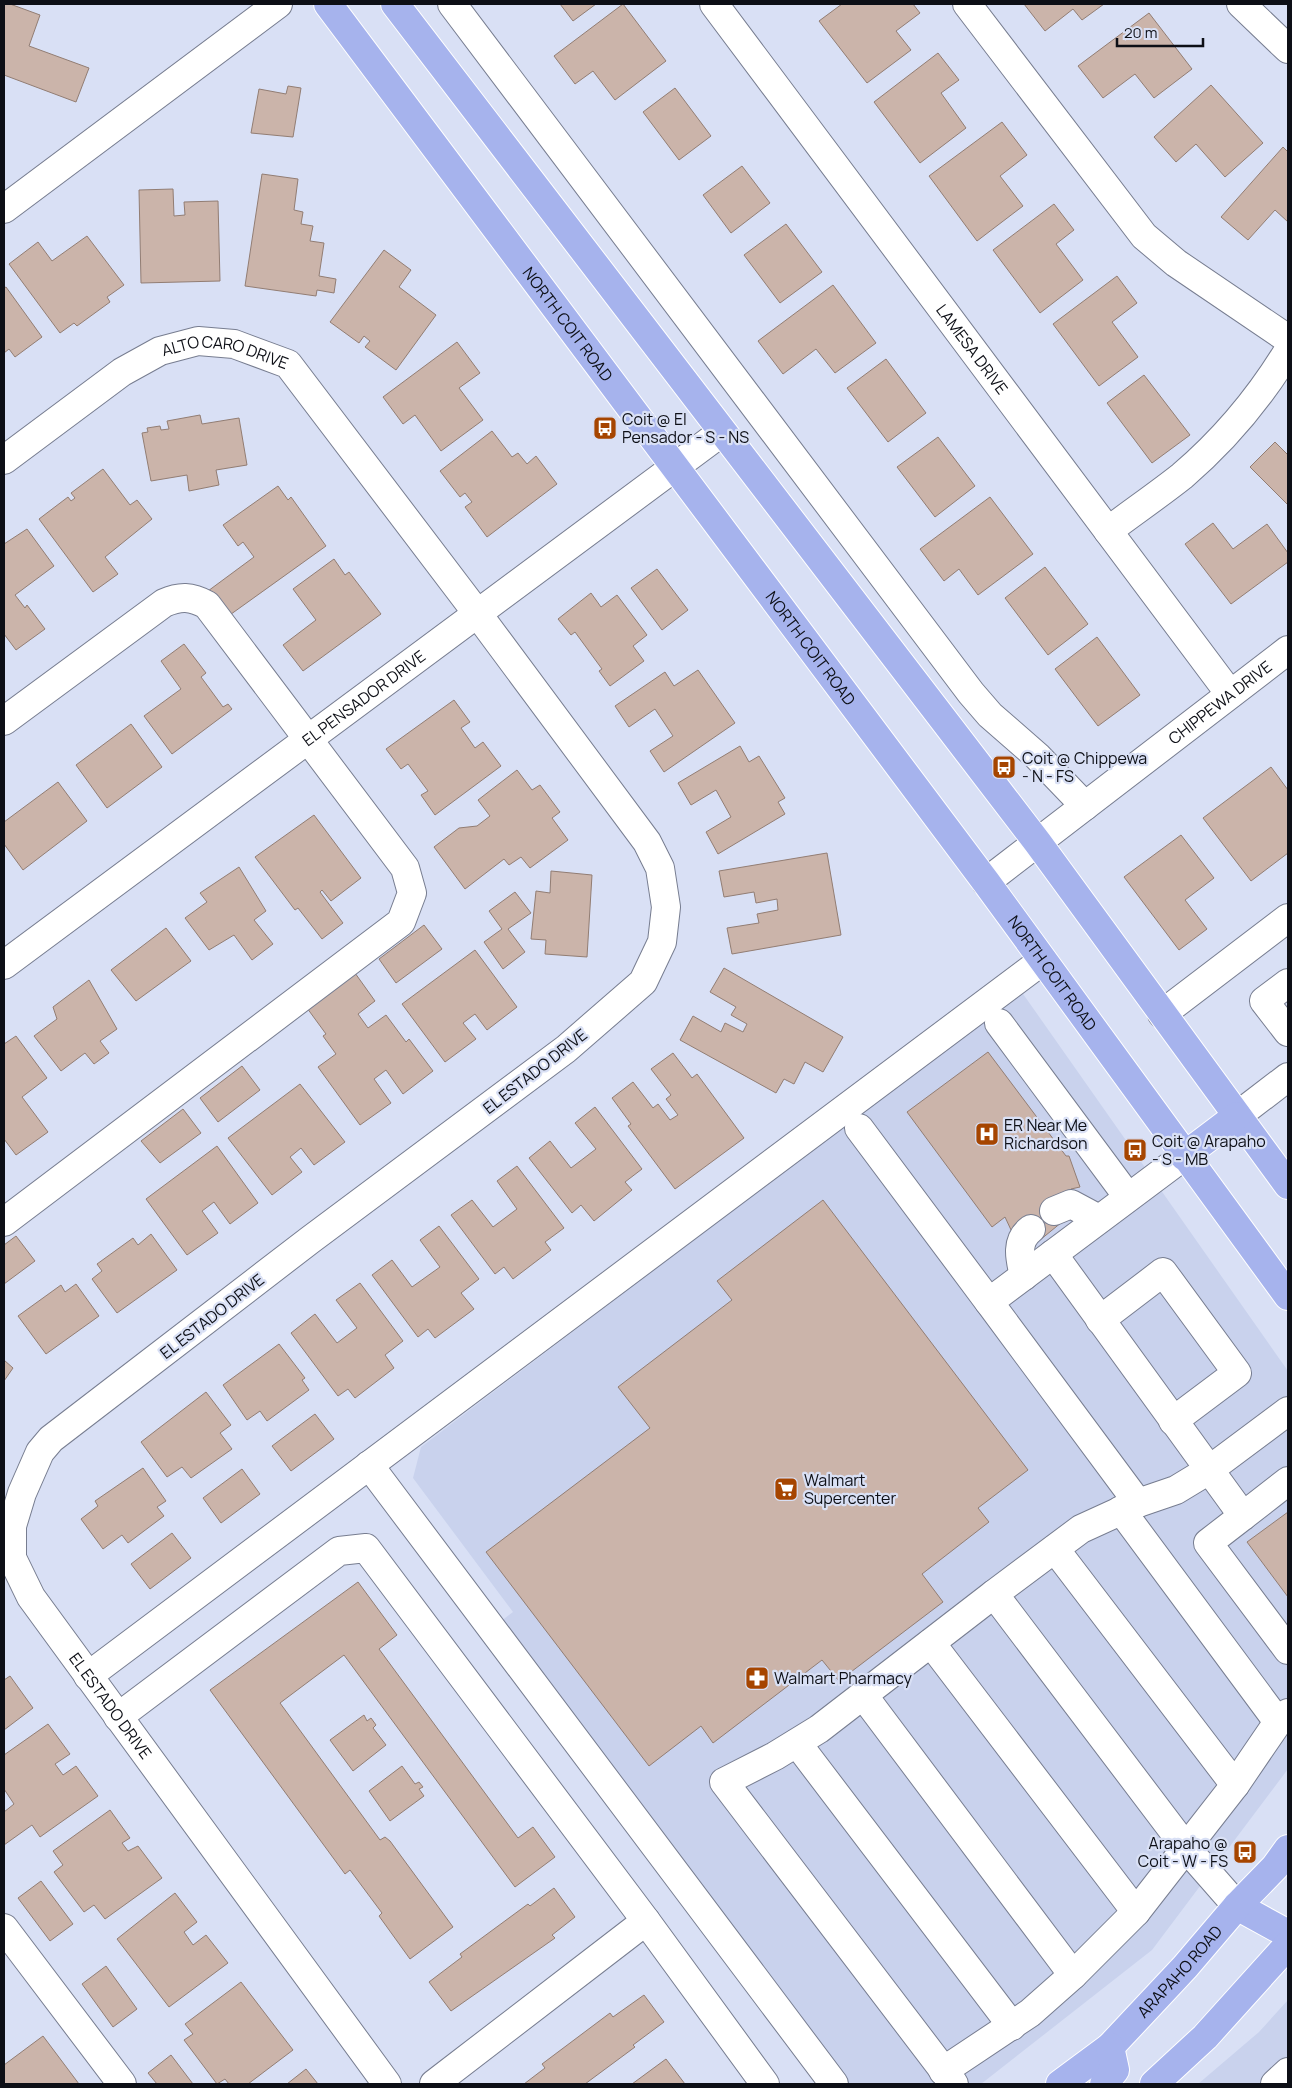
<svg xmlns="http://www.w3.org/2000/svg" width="1292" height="2088" font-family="Manrope,sans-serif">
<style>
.built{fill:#c9d2ed}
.building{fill:#cbb4aa;stroke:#927d73}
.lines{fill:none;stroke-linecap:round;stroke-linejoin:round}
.minor-casing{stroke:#777d90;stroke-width:30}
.major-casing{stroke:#fff;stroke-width:30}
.minor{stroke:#fff;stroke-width:28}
.major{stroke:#a6b3ed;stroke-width:28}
.labels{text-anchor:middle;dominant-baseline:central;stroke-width:4.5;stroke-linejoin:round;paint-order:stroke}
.street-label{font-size:16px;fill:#0d0f16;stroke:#d9e0f5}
.poi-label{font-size:16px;fill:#0d0f16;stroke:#d9e0f5;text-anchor:start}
</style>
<rect width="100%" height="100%" fill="#d9e0f5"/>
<!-- built -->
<g class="built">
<path d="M 1021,991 L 1288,1371 L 1288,1769 L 1152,1950 L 981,2084 L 846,2084 L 500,1622 L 513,1612 L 413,1478 L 421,1447 Z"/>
<path d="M 1288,2000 L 1288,2084 L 1198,2084 L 1259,2032 Z"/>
</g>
<!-- building -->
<g class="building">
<path d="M 4,4 L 10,4 L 40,15 L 29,46 L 89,68 L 76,102 L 4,75 Z"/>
<path d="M 560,4 L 596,4 L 573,21 Z"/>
<path d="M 623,4 L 666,61 L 615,100 L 593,71 L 575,84 L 554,56 Z"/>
<path d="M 842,4 L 913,4 L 920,13 L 896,31 L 911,50 L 867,83 L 819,21 Z"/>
<path d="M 1024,4 L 1104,4 L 1082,20 L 1073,9 L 1045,31 Z"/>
<path d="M 1149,13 L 1192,69 L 1154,98 L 1135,74 L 1103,98 L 1078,66 Z"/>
<path d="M 938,53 L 959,80 L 941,93 L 966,128 L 920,163 L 874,102 Z"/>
<path d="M 1211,85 L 1263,143 L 1225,177 L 1196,144 L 1176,162 L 1154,137 Z"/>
<path d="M 288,86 L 301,88 L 293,137 L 251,133 L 259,89 L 286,94 Z"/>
<path d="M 675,88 L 711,136 L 679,160 L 643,112 Z"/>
<path d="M 1002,122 L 1027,155 L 1000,176 L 1023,206 L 977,241 L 929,176 Z"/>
<path d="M 1283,147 L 1288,152 L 1288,222 L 1275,210 L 1248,240 L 1221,217 Z"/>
<path d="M 742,166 L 770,203 L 731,233 L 703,195 Z"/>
<path d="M 262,174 L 298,179 L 294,210 L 303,212 L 301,224 L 313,226 L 310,241 L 324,243 L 319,276 L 336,279 L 334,293 L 317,290 L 316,296 L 245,286 Z"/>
<path d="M 173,189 L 174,216 L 185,215 L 184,202 L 218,201 L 220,281 L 141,283 L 139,190 Z"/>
<path d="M 1054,204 L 1074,230 L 1056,244 L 1083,280 L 1040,313 L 993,250 Z"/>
<path d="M 786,224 L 822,272 L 780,303 L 744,255 Z"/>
<path d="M 87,236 L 124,285 L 107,297 L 110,302 L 77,326 L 74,323 L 60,333 L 9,264 L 38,242 L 52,261 Z"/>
<path d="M 384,250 L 411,270 L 399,287 L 436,315 L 396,370 L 365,347 L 370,341 L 364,336 L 359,343 L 330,322 Z"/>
<path d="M 1117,276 L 1137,303 L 1112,322 L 1138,357 L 1099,386 L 1053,324 Z"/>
<path d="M 833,285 L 876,343 L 835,373 L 816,349 L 783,374 L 758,341 Z"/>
<path d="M 6,287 L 42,337 L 15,357 L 9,349 L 4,353 L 4,288 Z"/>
<path d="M 457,342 L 480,373 L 459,388 L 483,420 L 441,451 L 415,415 L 403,424 L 383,397 Z"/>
<path d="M 886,359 L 926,413 L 888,442 L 847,388 Z"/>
<path d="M 1144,375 L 1190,435 L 1152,463 L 1107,403 Z"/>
<path d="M 200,415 L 202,424 L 239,418 L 247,465 L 216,470 L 219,485 L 189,491 L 187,475 L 151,481 L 142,433 L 148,432 L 147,428 L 160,426 L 161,430 L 169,429 L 167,421 Z"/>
<path d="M 492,431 L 512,457 L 518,453 L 527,464 L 536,456 L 557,484 L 487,537 L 465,507 L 472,502 L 465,493 L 460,497 L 440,471 Z"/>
<path d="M 938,437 L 975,486 L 935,517 L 897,467 Z"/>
<path d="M 1275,442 L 1288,455 L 1288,505 L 1250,467 Z"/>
<path d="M 103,469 L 130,505 L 137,500 L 152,519 L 105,557 L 118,574 L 93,592 L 39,519 L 68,497 L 71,501 L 75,498 L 71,493 Z"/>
<path d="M 278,486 L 288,500 L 291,497 L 326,546 L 227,617 L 208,591 L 254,557 L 243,542 L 238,546 L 223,525 Z"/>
<path d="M 990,497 L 1033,554 L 978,595 L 959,569 L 944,581 L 920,549 Z"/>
<path d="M 1213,523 L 1233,549 L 1267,524 L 1288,553 L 1288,562 L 1231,604 L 1185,544 Z"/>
<path d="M 27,529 L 54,566 L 15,595 L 25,608 L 27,605 L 45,629 L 16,650 L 4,634 L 4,544 Z"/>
<path d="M 334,559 L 345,575 L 349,572 L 381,614 L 303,671 L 283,645 L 316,620 L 293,589 Z"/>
<path d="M 1045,567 L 1088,624 L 1048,655 L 1005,598 Z"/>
<path d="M 657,569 L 688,610 L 662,630 L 631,588 Z"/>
<path d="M 591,593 L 601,607 L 617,595 L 647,635 L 633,646 L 644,661 L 610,686 L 599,671 L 602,669 L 575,632 L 571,635 L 558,619 Z"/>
<path d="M 1097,637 L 1140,695 L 1098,726 L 1055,669 Z"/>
<path d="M 184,644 L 206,673 L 201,677 L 223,707 L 228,704 L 232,709 L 172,754 L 144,716 L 181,689 L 161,661 Z"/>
<path d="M 698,670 L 735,723 L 664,772 L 650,751 L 673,736 L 655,709 L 629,727 L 615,706 L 665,672 L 674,686 Z"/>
<path d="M 454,700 L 470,722 L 461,728 L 475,748 L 483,742 L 501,766 L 435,815 L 421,795 L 428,791 L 408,764 L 401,769 L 386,749 Z"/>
<path d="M 131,724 L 162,767 L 107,808 L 76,765 Z"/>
<path d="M 740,746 L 749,762 L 759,756 L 785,798 L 778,802 L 785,814 L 718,854 L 706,832 L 731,817 L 716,790 L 691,805 L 678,783 Z"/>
<path d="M 1271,767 L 1288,790 L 1288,853 L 1251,881 L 1203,818 Z"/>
<path d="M 517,770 L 532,790 L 540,785 L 560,812 L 552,818 L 568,840 L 530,868 L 521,857 L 509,865 L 504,859 L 465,889 L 434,847 L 459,828 L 477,826 L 490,816 L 478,800 Z"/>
<path d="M 58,782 L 87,821 L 23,870 L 4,844 L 4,822 Z"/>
<path d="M 314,815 L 361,878 L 331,901 L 322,890 L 320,892 L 343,923 L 322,939 L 298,908 L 295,910 L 255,857 Z"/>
<path d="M 1181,835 L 1214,878 L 1185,900 L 1207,929 L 1179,950 L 1124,877 Z"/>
<path d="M 827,853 L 841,935 L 732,954 L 727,928 L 759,923 L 757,914 L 778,910 L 777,899 L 756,903 L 754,892 L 724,897 L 719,871 Z"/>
<path d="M 239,867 L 266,911 L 254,920 L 273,944 L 252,960 L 234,935 L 209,950 L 185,918 L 207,902 L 200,893 Z"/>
<path d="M 551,871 L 592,875 L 587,957 L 545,954 L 546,940 L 531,939 L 536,891 L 550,893 Z"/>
<path d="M 515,892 L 531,913 L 508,929 L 525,952 L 503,969 L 484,942 L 502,929 L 489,911 Z"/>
<path d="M 424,925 L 442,949 L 396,983 L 379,959 Z"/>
<path d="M 166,928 L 191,961 L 136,1001 L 111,970 Z"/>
<path d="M 475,950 L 517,1007 L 487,1030 L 475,1014 L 463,1023 L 476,1039 L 445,1062 L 402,1004 Z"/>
<path d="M 724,968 L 843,1037 L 823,1072 L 805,1062 L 794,1084 L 784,1079 L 776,1093 L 680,1040 L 693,1016 L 721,1032 L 725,1023 L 743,1032 L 747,1024 L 731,1015 L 736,1007 L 710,992 Z"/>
<path d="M 355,973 L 375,1001 L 358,1014 L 368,1028 L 386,1015 L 406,1042 L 409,1039 L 433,1071 L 403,1094 L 386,1070 L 374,1079 L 391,1103 L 360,1125 L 318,1067 L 336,1054 L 323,1036 L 326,1034 L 307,1008 Z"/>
<path d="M 89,980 L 117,1029 L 100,1041 L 109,1053 L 94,1064 L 85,1053 L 61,1071 L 34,1036 L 57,1019 L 53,1007 Z"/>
<path d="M 16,1036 L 47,1078 L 22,1097 L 48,1132 L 16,1155 L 4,1139 L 4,1044 Z"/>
<path d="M 988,1052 L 1066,1156 L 1069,1156 L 1080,1187 L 1071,1189 L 1074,1192 L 1062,1222 L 1040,1240 L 1026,1222 L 1012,1232 L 1005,1217 L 992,1227 L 907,1112 Z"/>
<path d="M 673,1053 L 692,1078 L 697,1074 L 744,1138 L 675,1189 L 628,1126 L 631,1124 L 612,1098 L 633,1082 L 653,1108 L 658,1104 L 670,1120 L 678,1115 L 666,1099 L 671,1095 L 651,1069 Z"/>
<path d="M 242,1066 L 260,1090 L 218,1122 L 200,1098 Z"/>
<path d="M 300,1084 L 345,1142 L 314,1165 L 301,1148 L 290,1157 L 302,1172 L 272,1195 L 228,1138 Z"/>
<path d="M 595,1107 L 642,1169 L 625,1182 L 632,1190 L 594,1221 L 581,1205 L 572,1213 L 529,1158 L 550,1141 L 571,1168 L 596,1149 L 575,1123 Z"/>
<path d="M 183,1109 L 201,1133 L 160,1163 L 141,1141 Z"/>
<path d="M 217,1146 L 258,1203 L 230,1224 L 214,1202 L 202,1211 L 218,1233 L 187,1255 L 146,1199 Z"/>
<path d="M 517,1166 L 564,1228 L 545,1242 L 551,1250 L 513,1279 L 504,1267 L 495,1274 L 451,1215 L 472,1200 L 493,1227 L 517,1209 L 497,1181 Z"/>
<path d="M 823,1200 L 1028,1470 L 978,1508 L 989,1522 L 922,1574 L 943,1602 L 839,1681 L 822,1660 L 713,1743 L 701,1726 L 649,1766 L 486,1552 L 650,1428 L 618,1387 L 732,1300 L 717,1281 Z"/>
<path d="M 439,1226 L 479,1279 L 461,1293 L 474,1309 L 435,1338 L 428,1329 L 418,1337 L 372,1275 L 392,1260 L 412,1287 L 440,1267 L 420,1240 Z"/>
<path d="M 151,1234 L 177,1270 L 117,1313 L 92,1279 L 102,1271 L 97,1264 L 133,1238 L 138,1245 Z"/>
<path d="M 16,1236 L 35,1261 L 4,1284 L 4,1245 Z"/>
<path d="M 360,1283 L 403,1341 L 385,1355 L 394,1368 L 355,1398 L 348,1389 L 338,1396 L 291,1333 L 315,1314 L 337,1343 L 357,1328 L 336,1300 Z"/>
<path d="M 76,1284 L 99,1316 L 46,1354 L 18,1316 L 61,1285 L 65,1292 Z"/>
<path d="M 279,1344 L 305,1378 L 302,1380 L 309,1390 L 267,1421 L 260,1411 L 247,1420 L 223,1385 Z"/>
<path d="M 4,1360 L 13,1368 L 4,1381 Z"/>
<path d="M 206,1392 L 231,1425 L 220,1433 L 232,1449 L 191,1478 L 182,1467 L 167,1477 L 141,1442 Z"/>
<path d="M 315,1414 L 334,1439 L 291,1471 L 272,1446 Z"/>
<path d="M 143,1468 L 166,1501 L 157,1507 L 164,1516 L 128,1543 L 122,1535 L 103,1549 L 81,1519 L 98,1506 L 95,1501 Z"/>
<path d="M 242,1469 L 260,1494 L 221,1523 L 203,1498 Z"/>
<path d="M 1288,1512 L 1288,1597 L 1247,1542 Z"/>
<path d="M 172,1533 L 191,1558 L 150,1589 L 131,1564 Z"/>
<path d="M 358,1582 L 397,1635 L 379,1649 L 518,1838 L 533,1827 L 555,1857 L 515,1887 L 344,1655 L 280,1703 L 380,1840 L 385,1837 L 390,1841 L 453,1927 L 410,1959 L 379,1916 L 382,1913 L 350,1870 L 345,1874 L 210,1690 Z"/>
<path d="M 10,1676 L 33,1708 L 4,1730 L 4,1680 Z"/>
<path d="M 364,1715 L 367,1721 L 371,1718 L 376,1725 L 373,1728 L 386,1745 L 353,1771 L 330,1740 Z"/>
<path d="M 48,1724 L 70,1754 L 55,1764 L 63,1775 L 76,1766 L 98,1796 L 40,1837 L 32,1825 L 4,1845 L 4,1812 L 14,1804 L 4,1789 L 4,1755 Z"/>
<path d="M 402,1766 L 415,1784 L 419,1782 L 423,1787 L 419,1789 L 424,1796 L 390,1821 L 369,1791 Z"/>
<path d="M 110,1810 L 130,1838 L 122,1843 L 128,1851 L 138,1846 L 162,1878 L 105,1919 L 94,1905 L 84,1912 L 54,1872 L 63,1865 L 53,1851 Z"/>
<path d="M 41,1881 L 73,1924 L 50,1941 L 18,1898 Z"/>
<path d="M 554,1888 L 575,1917 L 552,1935 L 555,1938 L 451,2011 L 429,1982 L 462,1957 L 460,1954 L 528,1904 L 530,1906 Z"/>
<path d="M 175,1893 L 197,1922 L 184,1932 L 193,1945 L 206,1935 L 228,1963 L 169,2007 L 117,1939 Z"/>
<path d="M 106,1966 L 137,2009 L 113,2027 L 82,1984 Z"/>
<path d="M 241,1982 L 293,2050 L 248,2084 L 229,2084 L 225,2079 L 217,2084 L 184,2040 L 193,2034 L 185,2024 Z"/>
<path d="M 644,1995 L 664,2022 L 633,2045 L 635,2047 L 585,2084 L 524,2084 L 545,2068 L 542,2064 L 610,2013 L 613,2017 Z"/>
<path d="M 43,2036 L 79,2084 L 4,2084 L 4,2065 Z"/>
<path d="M 171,2055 L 193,2084 L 157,2084 L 148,2073 Z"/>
<path d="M 666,2059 L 685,2084 L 632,2084 Z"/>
<path d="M 306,2069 L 318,2084 L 287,2084 Z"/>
</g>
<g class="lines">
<!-- minor casing -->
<g class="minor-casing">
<g id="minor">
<path d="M 452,4 L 971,693 L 990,715 L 1037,756 L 1085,806"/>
<path id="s1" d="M 714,4 L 1230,694"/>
<path d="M 967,4 L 1144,236 L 1176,263 L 1288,339"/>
<path d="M 1241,4 L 1288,49"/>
<path d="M 4,209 L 278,4"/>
<path id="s2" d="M 4,460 L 122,372 L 160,351 L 198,341 L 234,344 L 288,364 L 477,613 L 647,842 L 660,868 L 666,907 L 662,942 L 643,982 L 566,1049 L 310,1240 L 51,1439 L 40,1452 L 22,1493 L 12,1526 L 12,1558 L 31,1597 L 387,2084"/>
<path d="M 1108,531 C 1133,512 1158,495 1182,476 C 1223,441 1260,397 1288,351"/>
<path d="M 4,721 L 164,603 C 180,596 191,596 207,605 L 405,868 L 412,893 L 401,922 L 4,1222"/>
<path id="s3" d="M 986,882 L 1288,650"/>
<path id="s4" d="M 4,965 L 722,432"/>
<path d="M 1288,983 L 1264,1001 L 1288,1032"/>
<path d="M 1162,1014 L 1288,918"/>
<path d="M 999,1023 L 1128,1197"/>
<path d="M 1237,1116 L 1288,1077"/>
<path d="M 859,1128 L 989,1302"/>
<path d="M 1184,1156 L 989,1302 L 1138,1503 L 1081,1529 L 994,1594 L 1187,1849 L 1237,1906"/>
<path d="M 1054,1211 L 1071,1204 L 1099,1219"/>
<path d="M 1053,1254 L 1243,1516 L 1288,1481"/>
<path d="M 1024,1276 C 1020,1259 1015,1241 1031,1229"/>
<path d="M 1100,1320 L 1163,1272 L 1237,1373 L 1173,1421"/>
<path d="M 369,1465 L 834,2084"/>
<path d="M 1138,1503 L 1176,1490 L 1209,1470 L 1288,1411"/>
<path d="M 1121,1510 L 1278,1722"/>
<path d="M 1243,1516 L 1208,1543 L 1288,1650"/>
<path d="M 1055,1549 L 1235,1785"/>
<path d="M 931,1643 L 1136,1912"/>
<path d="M 88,1676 L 1042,961"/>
<path d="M 863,1695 L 1073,1975"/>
<path d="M 118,1717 L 339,1551 L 366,1548 L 646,1921 L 765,2084"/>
<path d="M 797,1743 L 1012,2026"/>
<path d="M 4,1928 L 122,2084"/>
<path d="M 943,2071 L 1030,2013 L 1073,1975 L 1136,1912 L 1235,1785 L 1278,1722 L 1288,1713"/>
<path d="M 434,2084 L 646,1921"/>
<path d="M 954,2084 L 724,1782 L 775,1756 L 819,1729 L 994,1594"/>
<path d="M 1275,2084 L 1288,2072"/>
</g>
</g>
<!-- major casing -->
<g class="major-casing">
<g id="major">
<path id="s5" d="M 328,4 L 986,882 L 1288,1296"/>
<path d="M 395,4 L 1038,843 L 1288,1185"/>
<path d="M 1184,1156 L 1237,1116"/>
<path d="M 1237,1906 L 1288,1934"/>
<path id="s6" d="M 1060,2084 L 1110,2047 L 1185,1967 L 1237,1906 L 1275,1867 L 1288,1849"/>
<path d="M 1104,2084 L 1115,2070 L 1110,2047"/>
<path d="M 1154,2084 L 1205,2037 L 1288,1945"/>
</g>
</g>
<!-- minor -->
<use href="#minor" class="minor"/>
<!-- major -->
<use href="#major" class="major"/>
</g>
<!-- icons -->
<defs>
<g id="bus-square" transform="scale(1.25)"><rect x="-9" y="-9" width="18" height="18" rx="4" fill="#a64500" stroke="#d9e0f5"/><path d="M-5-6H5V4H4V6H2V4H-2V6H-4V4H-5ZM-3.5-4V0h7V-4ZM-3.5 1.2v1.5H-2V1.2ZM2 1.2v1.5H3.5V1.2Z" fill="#fff"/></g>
<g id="hospital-square" transform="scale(1.25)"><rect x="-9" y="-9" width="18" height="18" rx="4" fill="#a64500" stroke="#d9e0f5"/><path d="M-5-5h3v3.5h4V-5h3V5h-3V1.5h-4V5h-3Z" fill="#fff"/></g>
<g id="supermarket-square" transform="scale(1.25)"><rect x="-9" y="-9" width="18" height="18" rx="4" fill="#a64500" stroke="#d9e0f5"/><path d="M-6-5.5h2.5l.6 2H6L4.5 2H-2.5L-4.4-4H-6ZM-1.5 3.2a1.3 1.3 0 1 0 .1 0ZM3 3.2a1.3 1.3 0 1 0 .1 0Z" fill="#fff"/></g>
<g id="pharmacy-square" transform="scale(1.25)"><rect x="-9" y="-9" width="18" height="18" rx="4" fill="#a64500" stroke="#d9e0f5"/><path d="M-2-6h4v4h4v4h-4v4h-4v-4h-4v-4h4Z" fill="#fff"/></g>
</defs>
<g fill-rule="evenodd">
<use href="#bus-square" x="605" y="428"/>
<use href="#bus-square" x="1004" y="767"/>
<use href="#hospital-square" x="987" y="1134"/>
<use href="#bus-square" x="1135" y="1150"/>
<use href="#supermarket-square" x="786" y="1489"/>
<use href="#pharmacy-square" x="757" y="1678"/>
<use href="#bus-square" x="1245" y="1852"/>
</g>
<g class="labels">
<!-- street labels -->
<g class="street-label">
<text stroke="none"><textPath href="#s5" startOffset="400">NORTH COIT ROAD</textPath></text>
<text stroke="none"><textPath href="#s1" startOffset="431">LAMESA DRIVE</textPath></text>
<text stroke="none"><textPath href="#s2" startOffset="258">ALTO CARO DRIVE</textPath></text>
<text stroke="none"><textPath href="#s5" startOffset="805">NORTH COIT ROAD</textPath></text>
<text stroke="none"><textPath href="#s4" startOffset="448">EL PENSADOR DRIVE</textPath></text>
<text stroke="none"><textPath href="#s3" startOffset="295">CHIPPEWA DRIVE</textPath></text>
<text stroke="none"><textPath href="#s5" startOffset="1210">NORTH COIT ROAD</textPath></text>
<text transform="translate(535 1071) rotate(-38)">EL ESTADO DRIVE</text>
<text transform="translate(212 1316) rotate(-38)">EL ESTADO DRIVE</text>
<text stroke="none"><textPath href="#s2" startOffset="2124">EL ESTADO DRIVE</textPath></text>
<text stroke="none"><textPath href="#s6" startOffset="165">ARAPAHO ROAD</textPath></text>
</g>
<!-- poi labels -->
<g class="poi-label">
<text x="622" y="419">Coit @ El<tspan x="622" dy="18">Pensador - S - NS</tspan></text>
<text x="1022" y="758">Coit @ Chippewa<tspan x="1022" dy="18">- N - FS</tspan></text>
<text x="1004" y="1125">ER Near Me<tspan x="1004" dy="18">Richardson</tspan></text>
<text x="1152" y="1141">Coit @ Arapaho<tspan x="1152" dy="18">- S - MB</tspan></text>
<text x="804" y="1480">Walmart<tspan x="804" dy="18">Supercenter</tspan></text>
<text x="774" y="1678">Walmart Pharmacy</text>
<text x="1228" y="1843" text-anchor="end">Arapaho @<tspan x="1228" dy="18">Coit - W - FS</tspan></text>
</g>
</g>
<!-- border -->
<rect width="1292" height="2088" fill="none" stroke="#0d0f16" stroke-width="10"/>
<!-- scale -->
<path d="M1117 38v8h86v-8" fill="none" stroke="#0d0f16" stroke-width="2.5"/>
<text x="1124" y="38" font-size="15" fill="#0d0f16" stroke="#d9e0f5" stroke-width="4" paint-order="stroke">20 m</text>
</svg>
